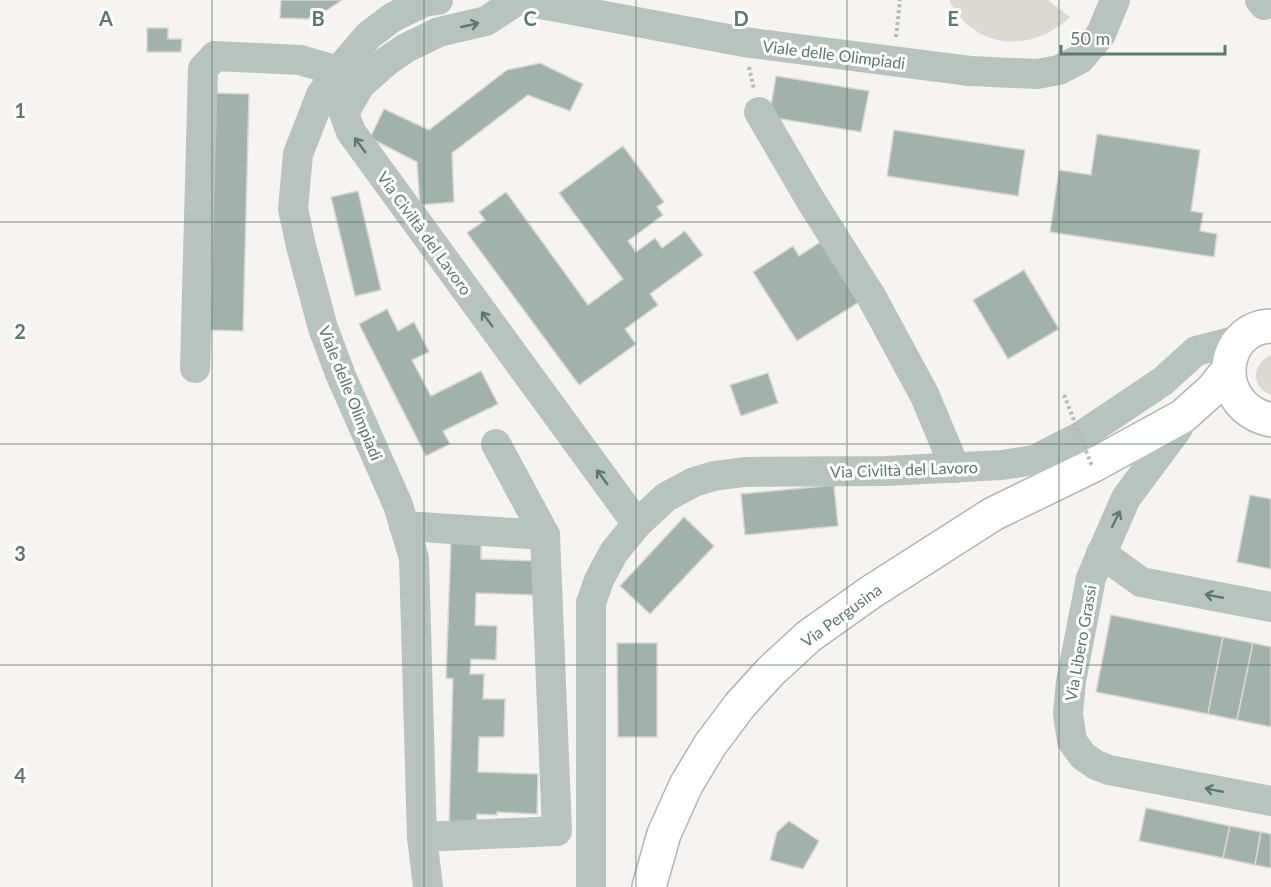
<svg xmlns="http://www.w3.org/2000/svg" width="1271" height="887" font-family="Lato,sans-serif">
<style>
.green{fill:#dbdad2}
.building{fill:#a2b1ac;stroke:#d8d6d5;stroke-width:1.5}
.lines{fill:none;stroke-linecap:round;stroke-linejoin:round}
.major-casing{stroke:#adb6b4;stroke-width:36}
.path{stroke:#b4bab9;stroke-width:4;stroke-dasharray:3 3;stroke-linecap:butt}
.minor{stroke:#b8c2bf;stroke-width:30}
.major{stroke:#fff;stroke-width:33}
.path-bridge{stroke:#b4bab9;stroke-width:4;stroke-dasharray:3 3;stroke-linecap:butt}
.oneway{stroke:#5e7870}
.grid{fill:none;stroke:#5e7870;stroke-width:1.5;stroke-opacity:0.55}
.labels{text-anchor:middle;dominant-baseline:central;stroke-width:6;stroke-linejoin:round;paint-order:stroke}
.street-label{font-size:16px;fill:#5e7870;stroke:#fff}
.grid-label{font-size:20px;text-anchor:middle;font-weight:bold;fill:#5e7870;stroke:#fff;stroke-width:6;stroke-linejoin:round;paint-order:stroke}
</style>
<rect width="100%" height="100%" fill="#f6f4f3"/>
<!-- green -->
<g class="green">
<path d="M 949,0 L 1048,0 L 1070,17 C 1031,54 974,50 949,0 Z"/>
<path d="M 1271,355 L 1271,395 C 1250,387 1252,363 1271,355 Z"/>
</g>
<!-- building -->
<g class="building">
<path d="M 281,0 L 342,0 L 327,10 L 307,19 L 280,18 Z"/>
<path d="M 147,28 L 168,28 L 168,39 L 182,39 L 181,52 L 147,52 Z"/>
<path d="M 540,63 L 583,84 L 570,111 L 528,95 L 452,153 L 454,202 L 420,205 L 417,162 L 370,138 L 384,109 L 429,130 L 507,70 Z"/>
<path d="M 776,76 L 869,91 L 861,132 L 769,117 Z"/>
<path d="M 212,93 L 249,94 L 243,331 L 205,330 Z"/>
<path d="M 894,130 L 1025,150 L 1018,196 L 887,176 Z"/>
<path d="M 1097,134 L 1200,150 L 1191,211 L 1203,213 L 1200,231 L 1217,234 L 1214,257 L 1050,232 L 1059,170 L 1091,175 Z"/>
<path d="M 623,146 L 664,202 L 657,207 L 663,215 L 628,241 L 636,252 L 655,238 L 662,248 L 685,231 L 703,255 L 650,294 L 658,305 L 625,329 L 636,344 L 579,385 L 467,233 L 485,220 L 479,212 L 506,192 L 588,305 L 623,279 L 559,193 Z"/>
<path d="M 358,191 L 381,290 L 355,296 L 331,197 Z"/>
<path d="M 825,239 L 864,299 L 797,341 L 753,272 L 793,246 L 799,256 Z"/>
<path d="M 1024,270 L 1059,329 L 1008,359 L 973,300 Z"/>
<path d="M 387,309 L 398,331 L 414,322 L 429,352 L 412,360 L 431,396 L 481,371 L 498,404 L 443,431 L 450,444 L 426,456 L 359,324 Z"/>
<path d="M 768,373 L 778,403 L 741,416 L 730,385 Z"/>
<path d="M 834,485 L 838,526 L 745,535 L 741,494 Z"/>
<path d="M 1250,495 L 1271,499 L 1271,569 L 1237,562 Z"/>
<path d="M 684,517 L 714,546 L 650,614 L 620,586 Z"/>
<path d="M 451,541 L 481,542 L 481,559 L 536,561 L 535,595 L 476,593 L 475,625 L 497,626 L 496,660 L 471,659 L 470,674 L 484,674 L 483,699 L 505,699 L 504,737 L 479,737 L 478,772 L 538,774 L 537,814 L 497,812 L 497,815 L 477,814 L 476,827 L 449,826 L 453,679 L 446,678 Z"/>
<path d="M 1111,615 L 1223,637 L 1208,714 L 1096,692 Z"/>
<path d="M 1223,637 L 1253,643 L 1237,720 L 1208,714 Z"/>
<path d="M 617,643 L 657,643 L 657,737 L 618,737 Z"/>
<path d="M 1253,643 L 1271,647 L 1271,727 L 1237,720 Z"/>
<path d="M 1146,808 L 1230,826 L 1223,858 L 1139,841 Z"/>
<path d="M 789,821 L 819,841 L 803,869 L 770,860 L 777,832 Z"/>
<path d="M 1230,826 L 1261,832 L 1255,865 L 1223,858 Z"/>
<path d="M 1261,832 L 1271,834 L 1271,868 L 1255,865 Z"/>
</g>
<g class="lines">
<!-- major casing -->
<g class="major-casing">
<g id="major">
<path d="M 1271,326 C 1219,328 1211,406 1271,420"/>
<path d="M 649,887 L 664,834 L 686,785 L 710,745 L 740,705 L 771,671 L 809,636 L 871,592 L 993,514 L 1092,466 L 1183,416 L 1212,390 L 1228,370"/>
</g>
</g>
<!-- path -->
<g class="path">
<path d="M 896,37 L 900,0"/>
<path d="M 749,67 L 754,89"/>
</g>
<!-- minor -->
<g class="minor">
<path d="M 518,0 L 486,21 L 439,32 L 406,48 L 387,61 L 360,85 L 344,113 L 351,132 L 637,524"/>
<path d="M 519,0 L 744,42 L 970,71 L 1037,74 L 1059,70 L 1080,59 L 1101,34 L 1115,0"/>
<path d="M 1260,0 L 1264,5"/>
<path d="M 759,112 L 811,201 L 871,296 L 925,396 L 955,468"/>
<path d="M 195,368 L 203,69 L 215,56 L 300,60 L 338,71"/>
<path d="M 1178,428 L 1126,498 L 1091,578 L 1071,681 L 1068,714 L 1072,741 L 1083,756 L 1096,765 L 1109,770 L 1271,801"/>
<path d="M 404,526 L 545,535"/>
<path d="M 1101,553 L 1141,582 L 1271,607"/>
<path d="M 422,837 L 557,831 L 545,535 L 496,444"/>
<path d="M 428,887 L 422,837 L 414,558 L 398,505 L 341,376 L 323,328 L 301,246 L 293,209 L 298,154 L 321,95 L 338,71 L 369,35 L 393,17 L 424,2 L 438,0"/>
<path d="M 591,887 L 591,603 L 599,580 L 614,552 L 637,524 L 666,497 L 694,482 L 714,476 L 744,472 L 886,471 L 1002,465 L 1034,460 L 1081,436 L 1163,381 L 1196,351 L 1242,339"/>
</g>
<!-- major -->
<use href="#major" class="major"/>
<!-- path-bridge -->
<path class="path-bridge" d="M 1064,395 L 1092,466"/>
</g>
<!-- one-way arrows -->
<defs><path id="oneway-shaft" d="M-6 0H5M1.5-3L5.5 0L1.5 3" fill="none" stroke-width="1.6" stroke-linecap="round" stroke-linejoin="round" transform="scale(1.5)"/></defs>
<g class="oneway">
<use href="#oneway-shaft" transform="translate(470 25) rotate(-13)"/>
<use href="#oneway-shaft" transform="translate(360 145) rotate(-126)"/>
<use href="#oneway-shaft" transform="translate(487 319) rotate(-126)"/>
<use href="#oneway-shaft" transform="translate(602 477) rotate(-126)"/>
<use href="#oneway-shaft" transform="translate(1116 519) rotate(-64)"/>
<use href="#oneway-shaft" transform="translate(1214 596) rotate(-169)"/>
<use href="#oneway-shaft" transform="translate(1214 790) rotate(-169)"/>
</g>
<!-- grid -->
<path class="grid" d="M 212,0 L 212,887M 424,0 L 424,887M 636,0 L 636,887M 847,0 L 847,887M 1059,0 L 1059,887M 0,222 L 1271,222M 0,444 L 1271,444M 0,665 L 1271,665"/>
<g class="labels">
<!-- street labels -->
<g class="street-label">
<text transform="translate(834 54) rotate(7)">Viale delle Olimpiadi</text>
<text transform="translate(425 233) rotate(54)">Via Civiltà del Lavoro</text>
<text transform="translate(351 393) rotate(68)">Viale delle Olimpiadi</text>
<text transform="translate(904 469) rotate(-2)">Via Civiltà del Lavoro</text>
<text transform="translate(841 615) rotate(-36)">Via Pergusina</text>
<text transform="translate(1080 643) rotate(-80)">Via Libero Grassi</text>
</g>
</g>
<g class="grid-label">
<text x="106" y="26">A</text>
<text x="318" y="26">B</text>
<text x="530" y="26">C</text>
<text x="741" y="26">D</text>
<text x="953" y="26">E</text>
<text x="20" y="118">1</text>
<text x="20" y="339">2</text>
<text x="20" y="561">3</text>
<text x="20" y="783">4</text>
</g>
<!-- scale -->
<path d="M1061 45v9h164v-9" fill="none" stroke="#5e7870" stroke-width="3"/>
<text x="1070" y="45" font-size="18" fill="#5e7870" stroke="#ffffff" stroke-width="4.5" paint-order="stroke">50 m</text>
</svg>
